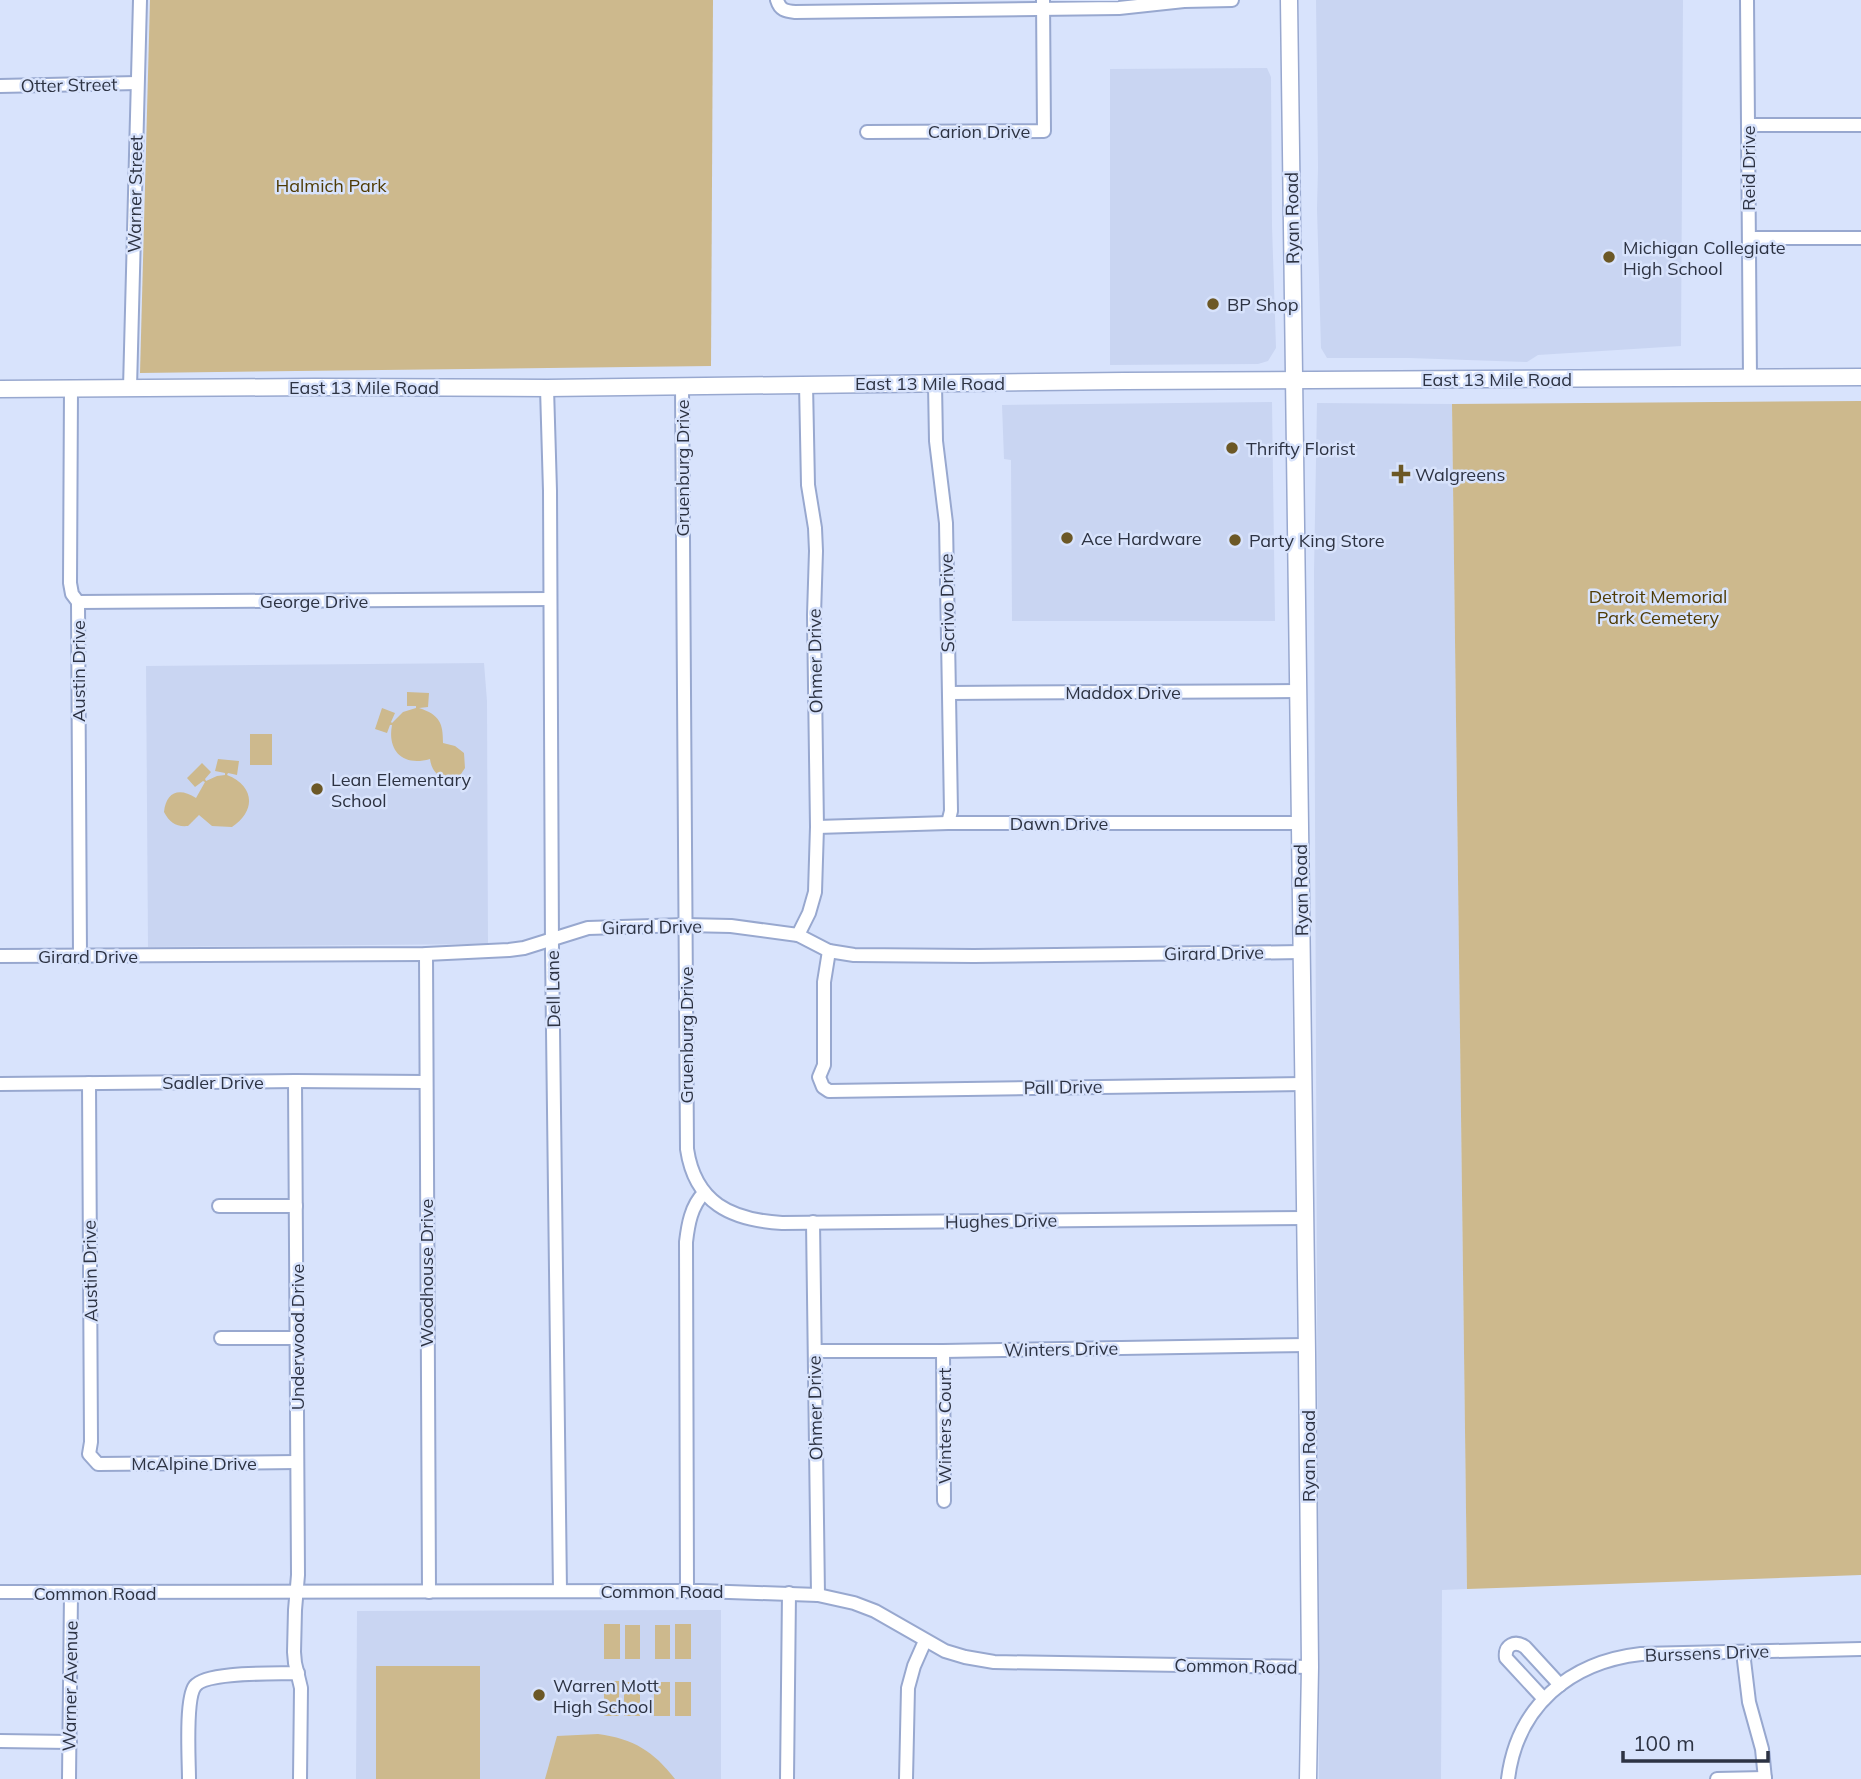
<svg xmlns="http://www.w3.org/2000/svg" width="1861" height="1779" font-family="Mulish,sans-serif">
<style>
.built{fill:#c9d5f2}
.green{fill:#cdb98d}
.lines{fill:none;stroke-linecap:round;stroke-linejoin:round}
.minor-casing{stroke:#98a8cf;stroke-width:16}
.secondary-casing{stroke:#98a8cf;stroke-width:19}
.minor{stroke:#fff;stroke-width:12}
.secondary{stroke:#fff;stroke-width:16}
.poi-dot{fill:#6c5826;stroke:#d8e3fc;stroke-width:2.5}
.labels{text-anchor:middle;dominant-baseline:central;stroke-width:5;stroke-linejoin:round;paint-order:stroke}
.street-label{font-size:18px;fill:#2d3343;stroke:#d8e3fc}
.park-label{font-size:18px;fill:#4f3b04;stroke:#d8e3fc}
.poi-label{font-size:18px;fill:#2d3343;stroke:#d8e3fc;text-anchor:start}
</style>
<rect width="100%" height="100%" fill="#d8e3fc"/>
<!-- built -->
<g class="built">
<path d="M 1316,0 L 1683,0 L 1681,346 L 1538,355 L 1527,362 L 1409,358 L 1327,358 L 1321,348 L 1317,209 L 1318,167 Z"/>
<path d="M 1267,68 L 1271,77 L 1272,226 L 1276,348 L 1268,361 L 1258,364 L 1110,365 L 1110,69 Z"/>
<path d="M 1272,402 L 1275,621 L 1012,621 L 1011,460 L 1004,459 L 1002,405 Z"/>
<path d="M 1317,403 L 1452,404 L 1467,1589 L 1442,1590 L 1441,1779 L 1319,1779 L 1314,573 Z"/>
<path d="M 484,663 L 487,701 L 488,944 L 148,947 L 146,666 Z"/>
<path d="M 721,1610 L 721,1779 L 356,1779 L 357,1611 Z"/>
</g>
<!-- green -->
<g class="green">
<path d="M 150,0 L 713,0 L 711,366 L 140,373 Z"/>
<path d="M 1861,401 L 1861,1575 L 1467,1589 L 1452,404 Z"/>
<path d="M 407,692 L 429,693 L 428,707 L 419,708 C 440,715 443,723 443,743 L 455,746 L 464,753 L 465,768 L 459,777 C 443,781 432,775 430,759 C 403,767 387,751 392,725 L 390,725 L 387,733 L 375,729 L 382,708 L 395,713 L 391,722 L 392,723 L 403,712 L 416,708 L 416,706 L 407,706 Z"/>
<rect x="250" y="734" width="22" height="31"/>
<path d="M 218,759 L 239,761 L 237,775 L 228,773 L 227,775 C 255,786 256,811 232,827 L 212,826 L 199,815 L 188,826 C 176,827 170,823 164,812 C 166,792 179,787 196,798 L 205,782 L 203,781 L 195,787 L 187,778 L 202,763 L 211,772 L 205,779 L 206,781 L 217,776 L 225,775 L 225,773 L 215,771 Z"/>
<rect x="604" y="1624" width="16" height="35"/>
<rect x="675" y="1624" width="16" height="35"/>
<rect x="625" y="1625" width="15" height="34"/>
<rect x="655" y="1625" width="15" height="34"/>
<rect x="376" y="1666" width="104" height="113"/>
<rect x="604" y="1681" width="15" height="35"/>
<rect x="624" y="1682" width="16" height="34"/>
<rect x="654" y="1682" width="16" height="34"/>
<rect x="675" y="1682" width="16" height="34"/>
<path d="M 598,1734 C 634,1739 653,1751 675,1779 L 545,1779 L 557,1736 Z"/>
</g>
<g class="lines">
<!-- minor casing -->
<g class="minor-casing">
<g id="minor">
<path d="M 777,0 C 780,10 785,11 795,12 L 1119,8 L 1184,1 L 1232,0"/>
<path d="M 1747,0 L 1750,378"/>
<path d="M 0,86 L 137,83"/>
<path d="M 1748,125 L 1861,125"/>
<path d="M 867,132 L 1044,131 L 1043,0"/>
<path d="M 1749,238 L 1861,238"/>
<path d="M 935,384 L 936,441 L 946,523 L 951,811 L 948,823"/>
<path d="M 682,386 L 687,1149 C 695,1203 731,1220 782,1223 L 1306,1218"/>
<path d="M 71,388 L 70,583 L 72,594 L 78,602 L 80,956"/>
<path d="M 130,388 L 140,0"/>
<path d="M 547,388 L 550,491 L 552,950 L 560,1591"/>
<path d="M 78,602 L 550,599"/>
<path d="M 949,693 L 1298,691"/>
<path d="M 817,827 L 948,823 L 1300,823"/>
<path d="M 798,935 L 809,913 L 815,892 L 817,827 L 814,615 L 816,551 L 815,528 L 808,485 L 806,384"/>
<path d="M 829,951 L 824,982 L 824,1065 L 819,1077 L 823,1087 L 829,1091 L 1303,1084"/>
<path d="M 426,954 L 429,1592"/>
<path d="M 0,956 L 426,954 L 509,950 L 524,948 L 588,928 L 685,925 L 731,926 L 798,935 L 829,951 L 854,955 L 974,956 L 1302,952"/>
<path d="M 295,1081 L 298,1575 L 295,1610 L 294,1652 L 295,1663 L 301,1688 L 300,1779"/>
<path d="M 89,1083 L 91,1442 L 89,1454 L 98,1464 L 297,1462"/>
<path d="M 0,1084 L 295,1081 L 425,1082"/>
<path d="M 219,1206 L 296,1206"/>
<path d="M 813,1222 L 818,1595"/>
<path d="M 221,1338 L 297,1338"/>
<path d="M 815,1351 L 943,1351 L 1307,1345"/>
<path d="M 943,1351 L 944,1501"/>
<path d="M 687,1591 L 686,1242 C 688,1225 691,1206 704,1193"/>
<path d="M 0,1592 L 701,1591 L 818,1595 L 854,1603 L 875,1611 L 945,1651 L 965,1657 L 994,1662 L 1310,1667"/>
<path d="M 1743,1652 L 1749,1702 L 1762,1749 L 1765,1779"/>
<path d="M 1544,1699 L 1506,1658 C 1504,1645 1515,1640 1525,1647 L 1560,1685"/>
<path d="M 0,1741 L 70,1742"/>
<path d="M 69,1779 L 71,1593"/>
<path d="M 189,1779 C 189,1761 185,1699 195,1686 C 207,1671 277,1674 298,1673"/>
<path d="M 787,1779 L 789,1593"/>
<path d="M 906,1779 L 908,1688 L 914,1666 L 925,1641"/>
<path d="M 1508,1779 C 1517,1706 1570,1662 1641,1654 L 1861,1649"/>
<path d="M 1717,1779 L 1765,1778"/>
</g>
</g>
<!-- secondary casing -->
<g class="secondary-casing">
<g id="secondary">
<path d="M 1289,0 L 1307,1353 L 1310,1667 L 1308,1779"/>
<path d="M 0,389 L 315,387 L 547,388 L 1124,381 L 1861,377"/>
</g>
</g>
<!-- minor -->
<use href="#minor" class="minor"/>
<!-- secondary -->
<use href="#secondary" class="secondary"/>
</g>
<!-- markers -->
<g class="poi-dot">
<circle cx="1609" cy="257" r="7"/>
<circle cx="1213" cy="304" r="7"/>
<circle cx="1232" cy="448" r="7"/>
<path d="M1397.5 463.5h7v7h7v7h-7v7h-7v-7h-7v-7h7z"/>
<circle cx="1067" cy="538" r="7"/>
<circle cx="1235" cy="540" r="7"/>
<circle cx="317" cy="789" r="7"/>
<circle cx="539" cy="1695" r="7"/>
</g>
<g class="labels">
<!-- street labels -->
<g class="street-label">
<text transform="translate(69 85) rotate(-1)">Otter Street</text>
<text x="979" y="131">Carion Drive</text>
<text transform="translate(1748 168) rotate(-90)">Reid Drive</text>
<text transform="translate(135 194) rotate(-89)">Warner Street</text>
<text transform="translate(1292 218) rotate(-91)">Ryan Road</text>
<text x="1497" y="379">East 13 Mile Road</text>
<text x="930" y="383">East 13 Mile Road</text>
<text x="364" y="387">East 13 Mile Road</text>
<text transform="translate(682 468) rotate(-90)">Gruenburg Drive</text>
<text x="314" y="601">George Drive</text>
<text transform="translate(947 603) rotate(-91)">Scrivo Drive</text>
<text transform="translate(815 661) rotate(-91)">Ohmer Drive</text>
<text transform="translate(78 671) rotate(-90)">Austin Drive</text>
<text x="1123" y="692">Maddox Drive</text>
<text x="1059" y="823">Dawn Drive</text>
<text transform="translate(1301 890) rotate(-91)">Ryan Road</text>
<text transform="translate(652 927) rotate(-1)">Girard Drive</text>
<text transform="translate(1214 953) rotate(-1)">Girard Drive</text>
<text x="88" y="956">Girard Drive</text>
<text transform="translate(553 989) rotate(-91)">Dell Lane</text>
<text transform="translate(686 1035) rotate(-90)">Gruenburg Drive</text>
<text x="213" y="1082">Sadler Drive</text>
<text transform="translate(1063 1087) rotate(-1)">Pall Drive</text>
<text transform="translate(1001 1221) rotate(-1)">Hughes Drive</text>
<text transform="translate(90 1271) rotate(-91)">Austin Drive</text>
<text transform="translate(426 1273) rotate(-90)">Woodhouse Drive</text>
<text transform="translate(297 1337) rotate(-90)">Underwood Drive</text>
<text transform="translate(1061 1349) rotate(-1)">Winters Drive</text>
<text transform="translate(815 1408) rotate(-91)">Ohmer Drive</text>
<text transform="translate(944 1426) rotate(-90)">Winters Court</text>
<text transform="translate(1308 1456) rotate(-90)">Ryan Road</text>
<text x="194" y="1463">McAlpine Drive</text>
<text x="662" y="1591">Common Road</text>
<text x="95" y="1593">Common Road</text>
<text transform="translate(1707 1653) rotate(-2)">Burssens Drive</text>
<text transform="translate(1236 1666) rotate(1)">Common Road</text>
<text transform="translate(70 1686) rotate(-89)">Warner Avenue</text>
</g>
<!-- park labels -->
<g class="park-label">
<text x="331" y="185">Halmich Park</text>
<text x="1658" y="596">Detroit Memorial<tspan x="1658" dy="21">Park Cemetery</tspan></text>
</g>
<!-- poi labels -->
<g class="poi-label">
<text x="1623" y="247">Michigan Collegiate<tspan x="1623" dy="21">High School</tspan></text>
<text x="1227" y="304">BP Shop</text>
<text x="1246" y="448">Thrifty Florist</text>
<text x="1415" y="474">Walgreens</text>
<text x="1081" y="538">Ace Hardware</text>
<text x="1249" y="540">Party King Store</text>
<text x="331" y="779">Lean Elementary<tspan x="331" dy="21">School</tspan></text>
<text x="553" y="1685">Warren Mott<tspan x="553" dy="21">High School</tspan></text>
</g>
</g>
<!-- scale -->
<path d="M1623 1751v10h145v-10" fill="none" stroke="#2d3343" stroke-width="3.5"/>
<text x="1633" y="1751" font-size="21" fill="#2d3343" stroke="#d8e3fc" stroke-width="5" paint-order="stroke">100 m</text>
</svg>
